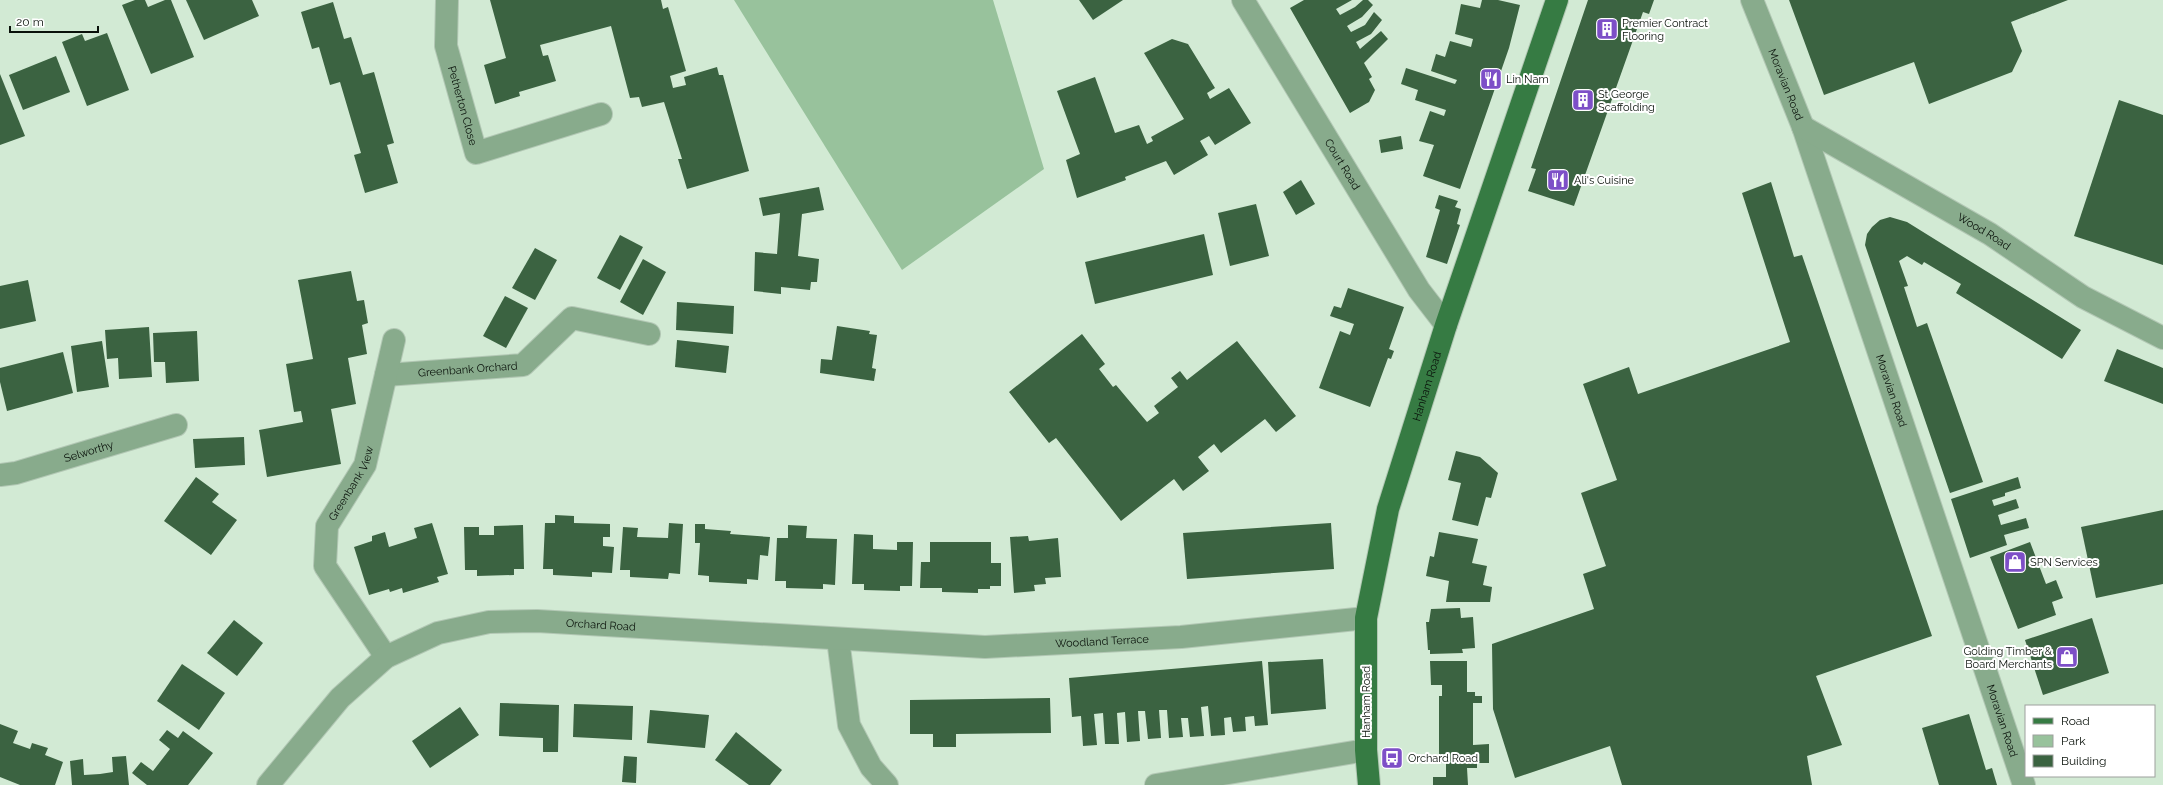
<svg xmlns="http://www.w3.org/2000/svg" width="2163" height="785" font-family="Raleway,sans-serif">
<style>
.green{fill:#98c29c}
.building{fill:#3b6341}
.lines{fill:none;stroke-linecap:round;stroke-linejoin:round}
.minor-casing{stroke:#b2c7b4;stroke-width:24}
.major-casing{stroke:#b2c7b4;stroke-width:24}
.minor{stroke:#88ab8c;stroke-width:22}
.major{stroke:#367b43;stroke-width:22}
.labels{text-anchor:middle;dominant-baseline:central;stroke-width:4;stroke-linejoin:round;paint-order:stroke}
.poi-label{font-size:11px;fill:#09110a;stroke:#fff;text-anchor:start}
.street-label{font-size:11px;fill:#09110a;stroke:#fff}
</style>
<rect width="100%" height="100%" fill="#d2ead4"/>
<!-- green -->
<path class="green" d="M 734,0 L 993,0 L 1044,169 L 902,270 Z"/>
<!-- building -->
<g class="building">
<path d="M 135,0 L 145,0 L 148,7 L 165,0 L 171,0 L 194,57 L 151,74 L 122,5 Z"/>
<path d="M 186,0 L 252,0 L 259,16 L 204,40 Z"/>
<path d="M 490,0 L 661,0 L 663,9 L 668,7 L 686,71 L 670,76 L 673,88 L 686,85 L 684,77 L 717,67 L 719,75 L 723,75 L 749,171 L 687,189 L 678,159 L 682,159 L 664,102 L 642,107 L 639,97 L 630,98 L 611,26 L 540,45 L 543,56 L 548,55 L 556,81 L 519,92 L 520,96 L 495,104 L 484,65 L 506,58 Z"/>
<path d="M 1079,0 L 1123,0 L 1093,20 Z"/>
<path d="M 1304,0 L 1352,0 L 1336,9 L 1340,15 L 1355,7 L 1363,0 L 1368,0 L 1373,5 L 1362,17 L 1347,26 L 1351,32 L 1365,25 L 1374,12 L 1382,20 L 1371,34 L 1356,42 L 1360,49 L 1381,31 L 1388,39 L 1364,63 L 1372,77 L 1369,79 L 1375,90 L 1369,102 L 1350,113 L 1290,8 Z"/>
<path d="M 1482,0 L 1498,0 L 1520,5 L 1509,48 L 1460,189 L 1423,176 L 1434,145 L 1419,141 L 1430,111 L 1444,116 L 1446,110 L 1415,100 L 1418,90 L 1401,84 L 1406,68 L 1455,84 L 1457,80 L 1431,71 L 1436,54 L 1445,57 L 1450,41 L 1471,47 L 1473,39 L 1455,34 L 1461,4 L 1480,8 Z"/>
<path d="M 1588,0 L 1654,0 L 1649,14 L 1643,12 L 1574,206 L 1528,191 L 1536,169 L 1531,168 Z"/>
<path d="M 1789,0 L 2068,0 L 2011,22 L 2022,51 L 2012,72 L 1929,104 L 1914,62 L 1824,95 Z"/>
<path d="M 333,2 L 344,39 L 351,37 L 363,75 L 374,72 L 394,143 L 387,145 L 398,183 L 365,193 L 354,155 L 361,153 L 340,82 L 330,85 L 319,47 L 312,49 L 301,12 Z"/>
<path d="M 107,33 L 129,90 L 87,106 L 62,42 L 82,34 L 85,41 Z"/>
<path d="M 1172,39 L 1188,44 L 1215,88 L 1207,93 L 1210,99 L 1229,88 L 1251,123 L 1215,145 L 1209,136 L 1200,141 L 1208,155 L 1174,175 L 1166,161 L 1125,177 L 1126,180 L 1077,198 L 1066,160 L 1080,154 L 1057,91 L 1095,77 L 1115,133 L 1139,125 L 1147,144 L 1153,141 L 1151,137 L 1184,119 L 1144,53 Z"/>
<path d="M 56,56 L 70,92 L 23,110 L 9,75 Z"/>
<path d="M 0,74 L 25,136 L 0,145 Z"/>
<path d="M 2119,100 L 2163,115 L 2163,265 L 2074,236 Z"/>
<path d="M 1401,136 L 1403,149 L 1381,153 L 1379,140 Z"/>
<path d="M 1301,180 L 1315,204 L 1296,215 L 1283,192 Z"/>
<path d="M 1771,182 L 1794,257 L 1802,255 L 1932,636 L 1816,676 L 1842,745 L 1807,756 L 1812,785 L 1622,785 L 1610,746 L 1515,778 L 1493,709 L 1492,644 L 1594,609 L 1583,574 L 1606,566 L 1581,493 L 1617,480 L 1583,384 L 1629,367 L 1638,394 L 1790,342 L 1742,193 Z"/>
<path d="M 819,187 L 824,210 L 802,214 L 798,256 L 819,259 L 817,282 L 811,282 L 810,290 L 781,287 L 781,294 L 754,291 L 755,252 L 777,254 L 780,213 L 763,216 L 759,198 Z"/>
<path d="M 1439,195 L 1458,201 L 1455,207 L 1461,209 L 1457,224 L 1460,225 L 1447,264 L 1426,257 L 1440,210 L 1435,208 Z"/>
<path d="M 1256,204 L 1269,256 L 1230,266 L 1218,213 Z"/>
<path d="M 1890,217 L 1907,222 L 2081,330 L 2062,359 L 1956,293 L 1961,284 L 1924,262 L 1922,265 L 1907,256 L 1899,261 L 1908,286 L 1904,287 L 1917,327 L 1927,323 L 1983,482 L 1950,493 L 1865,245 L 1867,234 L 1872,227 L 1880,220 Z"/>
<path d="M 1204,234 L 1213,275 L 1095,304 L 1085,262 Z"/>
<path d="M 620,235 L 643,247 L 620,290 L 597,278 Z"/>
<path d="M 535,248 L 557,260 L 535,300 L 512,288 Z"/>
<path d="M 643,259 L 666,272 L 643,315 L 620,302 Z"/>
<path d="M 351,271 L 357,301 L 364,300 L 368,323 L 362,325 L 367,354 L 348,358 L 356,404 L 331,409 L 341,464 L 267,477 L 259,430 L 303,422 L 301,411 L 294,412 L 286,364 L 313,359 L 298,280 Z"/>
<path d="M 28,280 L 36,321 L 0,329 L 0,286 Z"/>
<path d="M 1348,288 L 1404,307 L 1389,349 L 1394,351 L 1391,359 L 1388,358 L 1370,407 L 1319,388 L 1340,331 L 1350,335 L 1354,324 L 1330,316 L 1334,306 L 1341,308 Z"/>
<path d="M 505,296 L 528,308 L 506,348 L 483,336 Z"/>
<path d="M 677,302 L 734,306 L 733,334 L 676,330 Z"/>
<path d="M 837,326 L 870,331 L 869,334 L 877,335 L 872,368 L 876,369 L 874,381 L 820,373 L 821,359 L 832,360 Z"/>
<path d="M 149,327 L 152,377 L 119,379 L 118,358 L 107,359 L 105,330 Z"/>
<path d="M 197,331 L 199,381 L 166,383 L 165,362 L 154,362 L 153,333 Z"/>
<path d="M 1082,334 L 1105,364 L 1099,369 L 1113,387 L 1116,385 L 1147,422 L 1159,413 L 1154,406 L 1178,387 L 1171,378 L 1180,371 L 1187,380 L 1237,341 L 1296,416 L 1276,432 L 1265,419 L 1221,453 L 1214,444 L 1198,457 L 1209,471 L 1183,491 L 1174,479 L 1121,521 L 1056,438 L 1049,443 L 1009,392 Z"/>
<path d="M 677,340 L 729,346 L 726,373 L 675,367 Z"/>
<path d="M 102,341 L 109,387 L 77,392 L 71,346 Z"/>
<path d="M 2117,349 L 2163,368 L 2163,404 L 2104,381 Z"/>
<path d="M 63,352 L 73,393 L 7,411 L 0,382 L 0,368 Z"/>
<path d="M 244,437 L 245,465 L 195,468 L 193,439 Z"/>
<path d="M 1456,451 L 1480,457 L 1498,473 L 1491,498 L 1486,497 L 1478,526 L 1452,520 L 1461,483 L 1448,480 Z"/>
<path d="M 196,477 L 219,494 L 212,502 L 237,520 L 211,555 L 164,521 Z"/>
<path d="M 2018,477 L 2021,488 L 2005,493 L 2005,496 L 1992,500 L 1994,506 L 2016,499 L 2019,508 L 1998,515 L 2001,525 L 2026,518 L 2029,528 L 2004,535 L 2007,545 L 1970,558 L 1951,499 Z"/>
<path d="M 2163,510 L 2163,584 L 2096,598 L 2081,527 Z"/>
<path d="M 555,515 L 574,516 L 574,523 L 610,524 L 610,537 L 603,537 L 603,546 L 614,547 L 612,573 L 592,572 L 592,577 L 573,576 L 553,575 L 553,569 L 543,569 L 545,523 L 555,523 Z"/>
<path d="M 432,523 L 448,574 L 437,577 L 439,582 L 403,593 L 402,588 L 390,592 L 389,589 L 369,595 L 354,547 L 372,541 L 372,536 L 385,532 L 389,547 L 405,542 L 417,538 L 414,528 Z"/>
<path d="M 669,523 L 683,524 L 680,574 L 669,573 L 668,579 L 630,577 L 630,570 L 620,570 L 623,527 L 638,528 L 637,537 L 668,538 Z"/>
<path d="M 1331,523 L 1334,569 L 1187,579 L 1183,533 Z"/>
<path d="M 695,524 L 705,524 L 705,529 L 731,531 L 730,534 L 770,537 L 768,556 L 760,555 L 758,580 L 747,579 L 747,584 L 709,582 L 709,576 L 698,575 L 700,543 L 695,543 Z"/>
<path d="M 523,525 L 524,569 L 514,569 L 514,575 L 477,576 L 477,570 L 465,570 L 464,527 L 479,527 L 479,535 L 494,535 L 494,526 Z"/>
<path d="M 788,525 L 807,526 L 806,538 L 837,539 L 835,585 L 823,584 L 823,589 L 786,588 L 786,581 L 775,581 L 777,538 L 788,538 Z"/>
<path d="M 1439,532 L 1478,539 L 1472,563 L 1487,566 L 1483,585 L 1492,587 L 1490,602 L 1446,602 L 1449,581 L 1426,576 L 1430,556 L 1434,557 Z"/>
<path d="M 854,534 L 873,535 L 873,549 L 897,550 L 897,542 L 913,542 L 912,586 L 900,586 L 900,591 L 864,590 L 864,584 L 852,584 Z"/>
<path d="M 1028,536 L 1029,541 L 1058,538 L 1061,577 L 1045,578 L 1046,584 L 1034,585 L 1035,591 L 1014,593 L 1010,537 Z"/>
<path d="M 930,542 L 991,542 L 991,563 L 1001,563 L 1001,586 L 990,586 L 990,589 L 978,589 L 978,593 L 942,592 L 942,588 L 920,588 L 921,562 L 930,562 Z"/>
<path d="M 2030,542 L 2046,584 L 2056,580 L 2063,598 L 2052,602 L 2056,615 L 2018,629 L 1990,557 Z"/>
<path d="M 1460,608 L 1461,618 L 1473,617 L 1475,648 L 1462,649 L 1463,653 L 1430,654 L 1430,650 L 1428,650 L 1426,622 L 1429,622 L 1431,609 Z"/>
<path d="M 2092,618 L 2109,673 L 2043,695 L 2025,640 Z"/>
<path d="M 234,620 L 263,643 L 237,676 L 207,653 Z"/>
<path d="M 1323,659 L 1326,709 L 1271,714 L 1268,662 Z"/>
<path d="M 1262,661 L 1268,725 L 1255,726 L 1254,716 L 1245,717 L 1246,731 L 1233,732 L 1231,717 L 1224,718 L 1225,735 L 1211,736 L 1208,706 L 1201,707 L 1204,736 L 1190,737 L 1188,718 L 1181,718 L 1183,737 L 1169,738 L 1167,710 L 1159,710 L 1161,738 L 1148,739 L 1145,711 L 1138,711 L 1140,741 L 1127,742 L 1125,712 L 1117,713 L 1119,744 L 1105,744 L 1103,713 L 1094,714 L 1097,745 L 1083,746 L 1081,716 L 1072,717 L 1069,678 Z"/>
<path d="M 1430,661 L 1467,661 L 1467,692 L 1475,692 L 1475,696 L 1482,696 L 1482,703 L 1473,703 L 1473,745 L 1489,744 L 1489,763 L 1477,763 L 1477,768 L 1467,768 L 1468,785 L 1433,785 L 1433,777 L 1446,777 L 1446,763 L 1439,763 L 1439,696 L 1442,696 L 1442,685 L 1431,685 Z"/>
<path d="M 182,664 L 225,693 L 199,730 L 157,701 Z"/>
<path d="M 1050,698 L 1051,733 L 956,734 L 956,747 L 933,747 L 933,734 L 910,734 L 910,700 Z"/>
<path d="M 500,703 L 559,705 L 558,752 L 543,752 L 543,738 L 499,736 Z"/>
<path d="M 574,704 L 633,706 L 632,740 L 573,737 Z"/>
<path d="M 460,707 L 479,735 L 430,768 L 412,741 Z"/>
<path d="M 650,710 L 709,715 L 705,748 L 647,743 Z"/>
<path d="M 1969,714 L 1986,770 L 1992,768 L 1997,785 L 1939,785 L 1922,728 Z"/>
<path d="M 0,724 L 18,731 L 13,743 L 30,749 L 32,743 L 48,748 L 45,755 L 63,762 L 55,785 L 20,785 L 0,777 Z"/>
<path d="M 167,730 L 178,738 L 183,731 L 213,753 L 188,785 L 147,785 L 132,773 L 141,762 L 153,771 L 170,749 L 159,740 Z"/>
<path d="M 736,732 L 782,770 L 770,785 L 749,785 L 715,760 Z"/>
<path d="M 126,756 L 129,785 L 72,785 L 70,761 L 83,759 L 84,775 L 100,774 L 113,772 L 112,757 Z"/>
<path d="M 624,756 L 637,757 L 636,783 L 622,782 Z"/>
</g>
<g class="lines">
<!-- minor casing -->
<g class="minor-casing">
<g id="minor">
<path id="s1" d="M 447,0 L 446,46 L 476,153 L 601,114"/>
<path id="s2" d="M 1243,0 L 1419,290 L 1446,325"/>
<path id="s3" d="M 1752,0 L 1803,127 L 2024,785"/>
<path id="s4" d="M 1803,127 L 1990,234 L 2083,297 L 2163,338"/>
<path id="s5" d="M 386,375 L 523,365 L 572,318 L 649,334"/>
<path id="s6" d="M 0,475 L 16,473 L 176,425"/>
<path d="M 838,639 L 849,725 L 871,767 L 887,785"/>
<path id="s7" d="M 386,657 L 325,566 L 327,526 L 365,465 L 394,340"/>
<path id="s8" d="M 268,785 L 340,698 L 386,657 L 438,633 L 489,622 L 537,621 L 985,647 L 1181,637 L 1366,618"/>
<path d="M 1156,785 L 1366,750"/>
</g>
</g>
<!-- major casing -->
<g class="major-casing">
<g id="major">
<path id="s9" d="M 1369,785 L 1366,750 L 1366,618 L 1388,509 L 1446,325 L 1557,0"/>
</g>
</g>
<!-- minor -->
<use href="#minor" class="minor"/>
<!-- major -->
<use href="#major" class="major"/>
</g>
<!-- icons -->
<defs>
<g id="building-square" transform="scale(1.15)"><rect x="-9" y="-9" width="18" height="18" rx="4" fill="#7d4fc7" stroke="#fff"/><path d="M-4-6H4V6H1V3H-1V6H-4ZM-2.5-4.3h1.7v1.8h-1.7ZM.8-4.3h1.7v1.8H.8ZM-2.5-1h1.7V.8h-1.7ZM.8-1h1.7V.8H.8Z" fill="#fff"/></g>
<g id="restaurant-square" transform="scale(1.15)"><rect x="-9" y="-9" width="18" height="18" rx="4" fill="#7d4fc7" stroke="#fff"/><path d="M-5-6h1v4h1v-4h1v4h1v-4h1v5L-1.5 .5V6h-2V.5L-5-1ZM5-6V6H3V1.5H1.5Q1.5-4 5-6Z" fill="#fff"/></g>
<g id="shop-square" transform="scale(1.15)"><rect x="-9" y="-9" width="18" height="18" rx="4" fill="#7d4fc7" stroke="#fff"/><path d="M-5-2.5h2.3a2.7 3.5 0 0 1 5.4 0H5L5.5 6h-11ZM-1.5-2.5h3a1.5 2.3 0 0 0-3 0Z" fill="#fff"/></g>
<g id="bus-square" transform="scale(1.15)"><rect x="-9" y="-9" width="18" height="18" rx="4" fill="#7d4fc7" stroke="#fff"/><path d="M-5-6H5V4H4V6H2V4H-2V6H-4V4H-5ZM-3.5-4V0h7V-4ZM-3.5 1.2v1.5H-2V1.2ZM2 1.2v1.5H3.5V1.2Z" fill="#fff"/></g>
</defs>
<g fill-rule="evenodd">
<use href="#building-square" x="1607" y="29"/>
<use href="#restaurant-square" x="1491" y="79"/>
<use href="#building-square" x="1583" y="100"/>
<use href="#restaurant-square" x="1558" y="180"/>
<use href="#shop-square" x="2015" y="562"/>
<use href="#shop-square" x="2067" y="657"/>
<use href="#bus-square" x="1392" y="758"/>
</g>
<g class="labels">
<!-- poi labels -->
<g class="poi-label">
<text x="1622" y="23">Premier Contract<tspan x="1622" dy="13">Flooring</tspan></text>
<text x="1506" y="79">Lin Nam</text>
<text x="1598" y="94">St George<tspan x="1598" dy="13">Scaffolding</tspan></text>
<text x="1574" y="180">Ali's Cuisine</text>
<text x="2030" y="562">SPN Services</text>
<text x="2052" y="651" text-anchor="end">Golding Timber &amp;<tspan x="2052" dy="13">Board Merchants</tspan></text>
<text x="1408" y="758">Orchard Road</text>
</g>
<!-- street labels -->
<g class="street-label">
<text stroke="none"><textPath href="#s3" startOffset="91">Moravian Road</textPath></text>
<text stroke="none"><textPath href="#s1" startOffset="108">Petherton Close</textPath></text>
<text stroke="none"><textPath href="#s2" startOffset="192">Court Road</textPath></text>
<text stroke="none"><textPath href="#s4" startOffset="209">Wood Road</textPath></text>
<text stroke="none"><textPath href="#s5" startOffset="82">Greenbank Orchard</textPath></text>
<text stroke="none"><textPath href="#s9" startOffset="407">Hanham Road</textPath></text>
<text stroke="none"><textPath href="#s3" startOffset="415">Moravian Road</textPath></text>
<text stroke="none"><textPath href="#s6" startOffset="92">Selworthy</textPath></text>
<text stroke="none"><textPath href="#s7" startOffset="199">Greenbank View</textPath></text>
<text stroke="none"><textPath href="#s8" startOffset="396">Orchard Road</textPath></text>
<text stroke="none"><textPath href="#s8" startOffset="898">Woodland Terrace</textPath></text>
<text transform="translate(1366 702) rotate(-90)">Hanham Road</text>
<text stroke="none"><textPath href="#s3" startOffset="763">Moravian Road</textPath></text>
</g>
</g>
<!-- legend -->
<rect x="2025" y="705" width="130" height="72" fill="#ffffff" stroke="#9da09d"/>
<rect x="2033" y="718" width="20" height="6" fill="#367b43" stroke="#9da09d"/>
<text x="2061" y="725" font-size="12" fill="#09110a">Road</text>
<rect x="2033" y="735" width="20" height="12" fill="#98c29c" stroke="#9da09d"/>
<text x="2061" y="745" font-size="12" fill="#09110a">Park</text>
<rect x="2033" y="755" width="20" height="12" fill="#3b6341" stroke="#9da09d"/>
<text x="2061" y="765" font-size="12" fill="#09110a">Building</text>
<!-- scale -->
<path d="M10 26v6h88v-6" fill="none" stroke="#09110a" stroke-width="2"/>
<text x="16" y="26" font-size="12" fill="#09110a" stroke="#ffffff" stroke-width="3" paint-order="stroke">20 m</text>
</svg>
